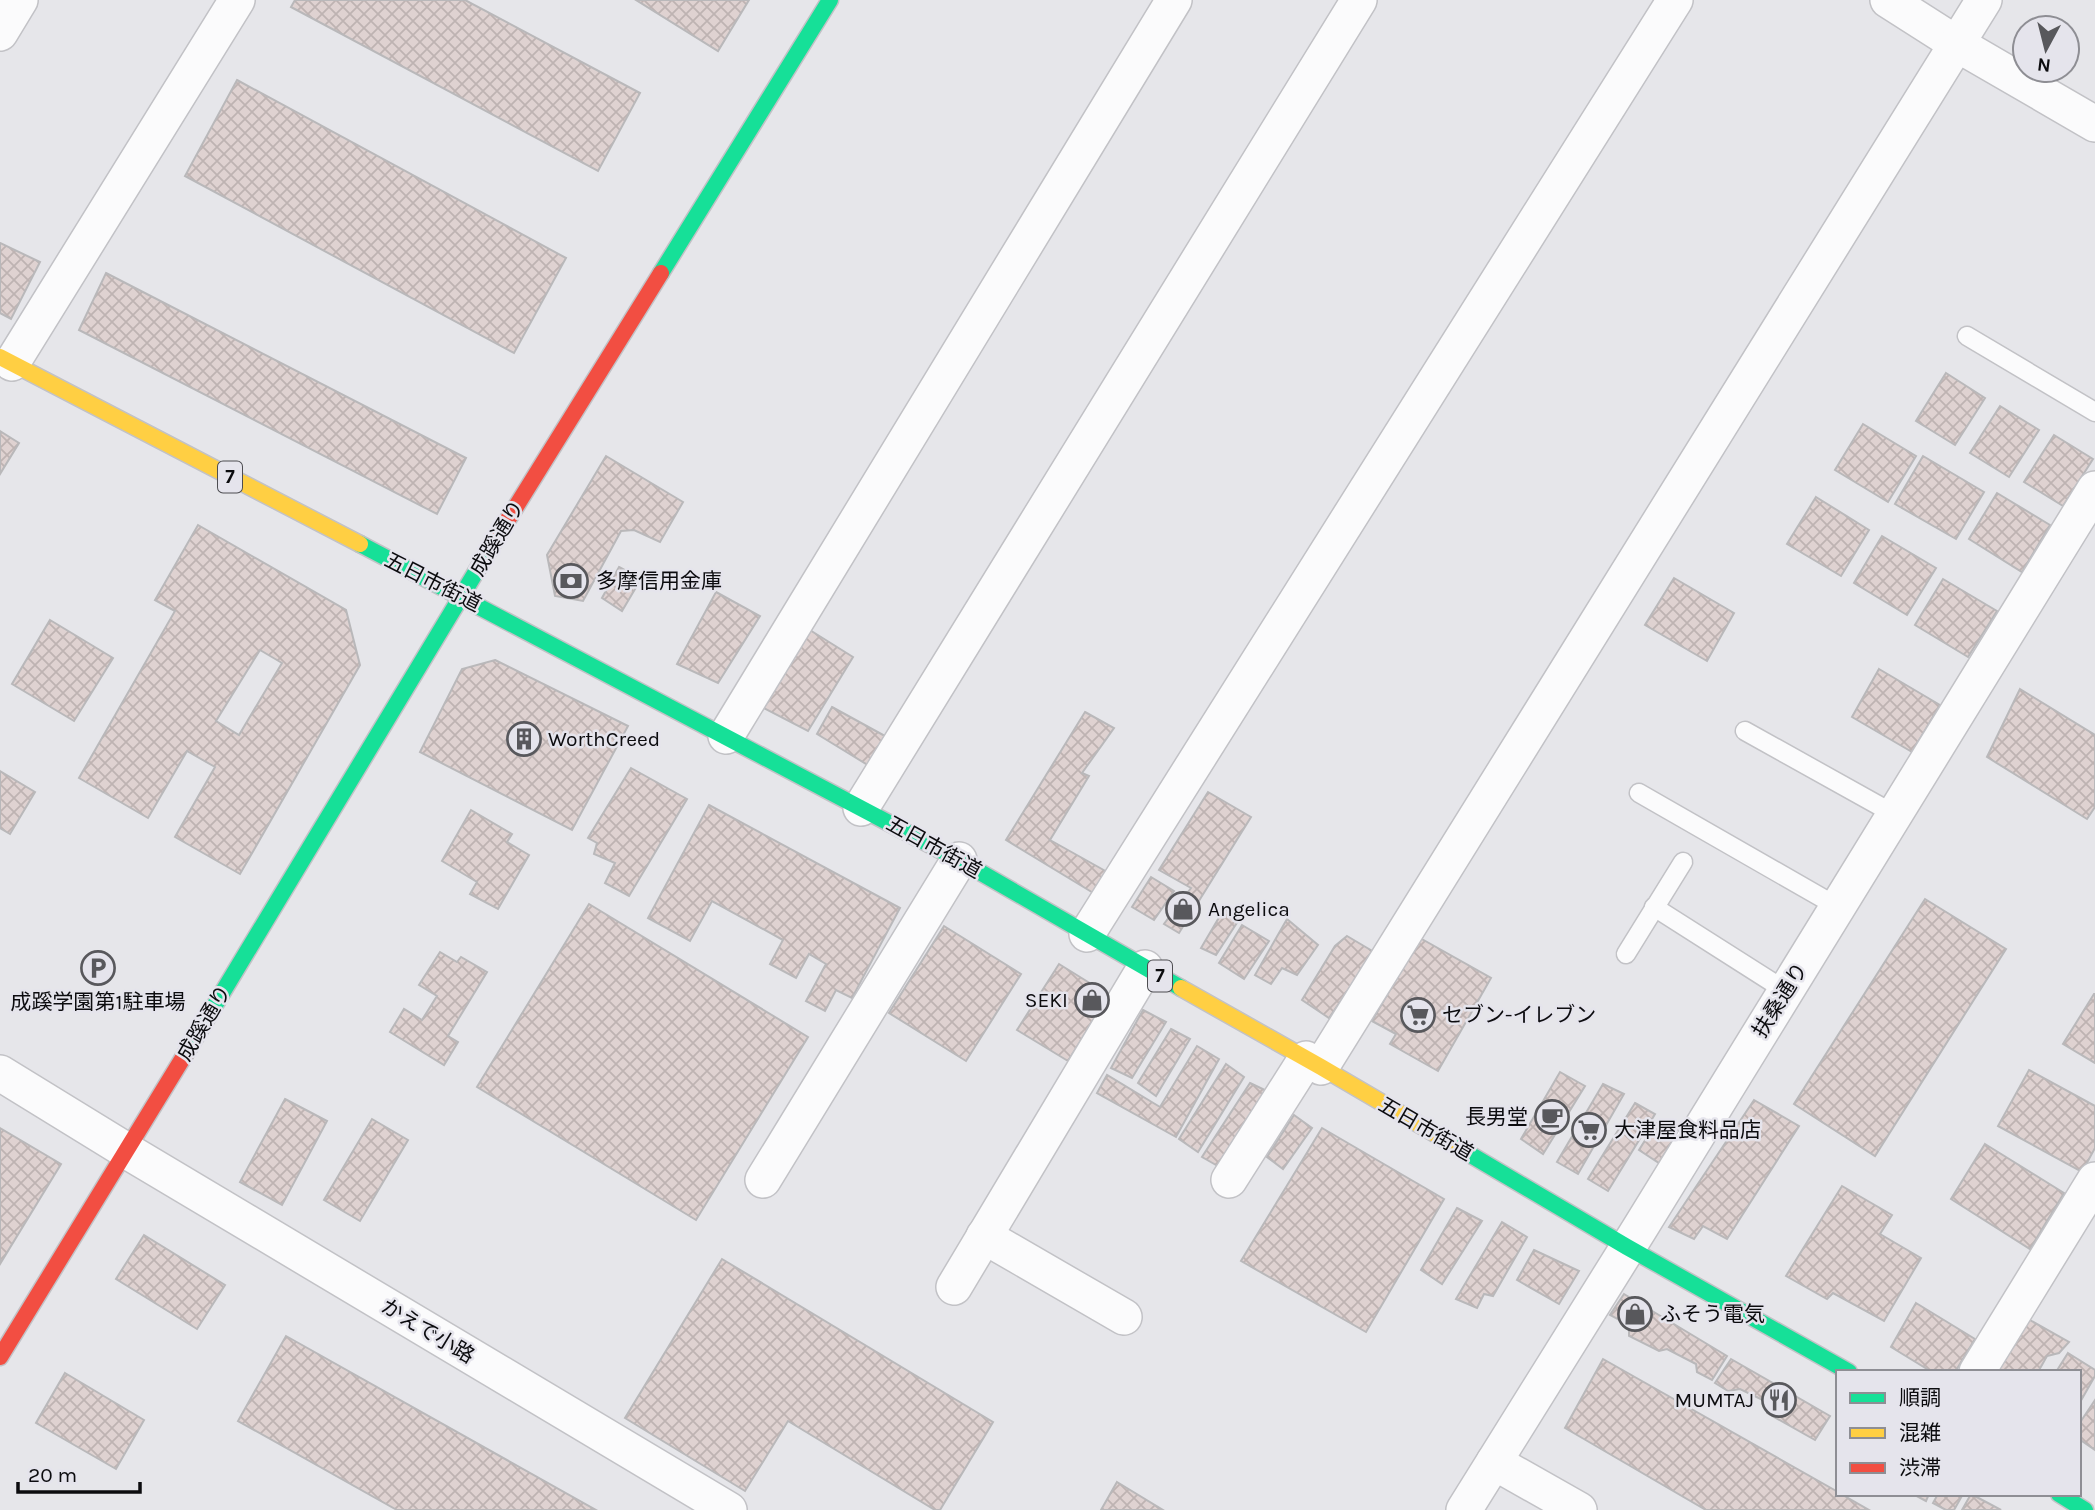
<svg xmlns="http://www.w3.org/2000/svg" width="2095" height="1510" font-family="Karla,'Noto Sans JP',sans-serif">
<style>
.building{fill:url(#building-cross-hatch);stroke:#b9b8ba;stroke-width:2;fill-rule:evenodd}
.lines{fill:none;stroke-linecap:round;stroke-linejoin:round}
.lane-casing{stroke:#c2c2c6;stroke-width:21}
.street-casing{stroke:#c2c2c6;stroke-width:38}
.fast-casing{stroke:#c2c2c6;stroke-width:19}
.slow-casing{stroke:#c2c2c6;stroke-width:19}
.jam-casing{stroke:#c2c2c6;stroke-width:19}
.lane{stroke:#fbfbfc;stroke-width:18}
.street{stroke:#fbfbfc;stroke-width:35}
.fast{stroke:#16e098;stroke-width:16}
.slow{stroke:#ffcf43;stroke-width:16}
.jam{stroke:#f24e42;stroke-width:16}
.labels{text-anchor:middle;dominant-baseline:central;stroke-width:5;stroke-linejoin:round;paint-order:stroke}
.shield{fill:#e5e4ec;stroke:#4d4d51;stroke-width:2}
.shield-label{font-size:19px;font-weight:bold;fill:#0c0c0f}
.street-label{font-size:21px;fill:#0c0c0f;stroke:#e5e4ec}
.poi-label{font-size:21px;fill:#0c0c0f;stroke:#e5e4ec;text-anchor:start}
</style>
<defs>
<pattern id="building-cross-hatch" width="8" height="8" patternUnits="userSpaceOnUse" patternTransform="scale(1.75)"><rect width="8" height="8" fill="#dfd2d1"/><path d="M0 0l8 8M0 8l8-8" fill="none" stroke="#beb3b2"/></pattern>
</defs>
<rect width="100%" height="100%" fill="#e6e6ea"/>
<!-- building -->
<g class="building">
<path d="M 295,0 L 465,0 L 640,93 L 598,171 L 291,7 Z"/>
<path d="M 636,0 L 749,0 L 718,51 Z"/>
<path d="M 237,80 L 566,258 L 514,353 L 185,176 Z"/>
<path d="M 0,243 L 40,262 L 11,319 L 0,313 Z"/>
<path d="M 106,273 L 466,458 L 437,514 L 79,330 Z"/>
<path d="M 1946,373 L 1985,398 L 1955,445 L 1916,421 Z"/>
<path d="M 2000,406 L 2039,430 L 2009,477 L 1970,453 Z"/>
<path d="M 1863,424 L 1916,456 L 1888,502 L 1835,470 Z"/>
<path d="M 0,431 L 19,443 L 0,474 Z"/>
<path d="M 2054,435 L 2093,459 L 2063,506 L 2024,482 Z"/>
<path d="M 606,456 L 683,502 L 660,542 L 634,530 L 621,531 L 583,601 L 555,596 L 547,555 Z"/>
<path d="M 1923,456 L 1984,492 L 1956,539 L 1895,504 Z"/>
<path d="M 1997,493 L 2050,525 L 2022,572 L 1969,539 Z"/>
<path d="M 1816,497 L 1869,530 L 1841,576 L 1787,544 Z"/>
<path d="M 198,525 L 346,610 L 360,665 L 240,874 L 175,837 L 215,767 L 187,751 L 148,818 L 79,778 L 175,611 L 155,600 ZM 260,650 L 282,663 L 239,735 L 216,721 Z"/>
<path d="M 1882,536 L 1936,568 L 1907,615 L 1854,583 Z"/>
<path d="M 619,567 L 641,579 L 622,611 L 602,598 Z"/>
<path d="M 1674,578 L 1734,613 L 1707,661 L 1645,625 Z"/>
<path d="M 1943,579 L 1997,611 L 1968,657 L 1915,625 Z"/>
<path d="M 716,592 L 760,616 L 718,683 L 677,664 Z"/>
<path d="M 50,620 L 113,658 L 74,721 L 12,684 Z"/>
<path d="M 805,627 L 853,657 L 808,731 L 760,706 Z"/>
<path d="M 495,660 L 628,726 L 572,830 L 420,752 L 462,669 Z"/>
<path d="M 1879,669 L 1940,705 L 1912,752 L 1852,717 Z"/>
<path d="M 2020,689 L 2095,735 L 2095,807 L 2087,819 L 1987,757 Z"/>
<path d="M 832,707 L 885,736 L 871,767 L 817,734 Z"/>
<path d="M 1085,712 L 1114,728 L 1082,773 L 1089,776 L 1050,840 L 1109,873 L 1095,894 L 1006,840 Z"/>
<path d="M 631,768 L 687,799 L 629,896 L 605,883 L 615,863 L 594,854 L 597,843 L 588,838 Z"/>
<path d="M 0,771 L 35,792 L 10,834 L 0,828 Z"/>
<path d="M 1208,792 L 1251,817 L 1179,933 L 1164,924 L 1191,888 L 1159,870 Z"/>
<path d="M 709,805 L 900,908 L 852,998 L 836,990 L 825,1011 L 806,1001 L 826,964 L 809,954 L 796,978 L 770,964 L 783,940 L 712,901 L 690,941 L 648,918 Z"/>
<path d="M 471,810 L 512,834 L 507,842 L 529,855 L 498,909 L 470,894 L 477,882 L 442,861 Z"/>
<path d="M 1151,877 L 1174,891 L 1154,920 L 1132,907 Z"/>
<path d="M 1925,899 L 2006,949 L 1875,1156 L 1794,1104 Z"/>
<path d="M 589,904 L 808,1037 L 696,1220 L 477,1087 Z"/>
<path d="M 1224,909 L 1242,915 L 1216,955 L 1201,948 Z"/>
<path d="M 1287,919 L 1318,945 L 1297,975 L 1282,968 L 1271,984 L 1255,975 Z"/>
<path d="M 1242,925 L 1269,941 L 1244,979 L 1219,963 Z"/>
<path d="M 944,926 L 1021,974 L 966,1061 L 889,1013 Z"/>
<path d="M 1347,936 L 1374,952 L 1329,1018 L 1302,1000 L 1335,946 Z"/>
<path d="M 1420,938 L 1491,978 L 1438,1071 L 1390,1044 L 1396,1034 L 1372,1021 Z"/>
<path d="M 440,952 L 457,962 L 461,957 L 487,972 L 448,1036 L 458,1042 L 444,1065 L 390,1032 L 404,1009 L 422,1020 L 437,996 L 419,985 Z"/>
<path d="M 1059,964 L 1109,995 L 1068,1061 L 1017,1030 Z"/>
<path d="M 2094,994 L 2095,994 L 2095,1063 L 2063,1044 Z"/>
<path d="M 1143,1010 L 1166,1022 L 1132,1078 L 1111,1068 Z"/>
<path d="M 1171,1029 L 1190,1039 L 1156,1096 L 1138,1083 Z"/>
<path d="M 1197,1046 L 1219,1059 L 1176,1137 L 1097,1093 L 1107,1075 L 1160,1107 Z"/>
<path d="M 1226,1064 L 1244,1077 L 1198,1152 L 1179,1139 Z"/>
<path d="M 2029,1070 L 2095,1106 L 2095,1148 L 2082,1172 L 1998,1126 Z"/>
<path d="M 1560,1072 L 1585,1086 L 1543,1154 L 1521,1139 Z"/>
<path d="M 1250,1083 L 1269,1092 L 1223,1169 L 1202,1157 Z"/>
<path d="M 1603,1084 L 1624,1094 L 1578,1174 L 1557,1162 Z"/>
<path d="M 285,1099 L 327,1121 L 282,1205 L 240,1182 Z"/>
<path d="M 1754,1100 L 1799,1126 L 1727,1239 L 1703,1226 L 1694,1239 L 1669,1227 Z"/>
<path d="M 1635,1103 L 1655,1114 L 1608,1191 L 1588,1179 Z"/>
<path d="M 1294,1115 L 1312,1128 L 1283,1169 L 1267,1157 Z"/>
<path d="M 372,1119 L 408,1140 L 360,1221 L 324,1200 Z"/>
<path d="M 1656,1123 L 1679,1130 L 1659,1163 L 1639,1150 Z"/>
<path d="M 0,1128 L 61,1164 L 0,1264 Z"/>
<path d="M 1322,1128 L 1444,1199 L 1366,1332 L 1241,1261 Z"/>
<path d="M 1985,1144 L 2064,1193 L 2030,1249 L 1951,1199 Z"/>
<path d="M 1842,1186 L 1892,1215 L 1880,1234 L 1921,1258 L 1884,1321 L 1833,1293 L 1827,1299 L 1786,1276 Z"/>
<path d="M 1457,1208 L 1482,1221 L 1442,1284 L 1421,1270 Z"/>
<path d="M 1502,1222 L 1527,1237 L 1493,1296 L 1484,1294 L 1477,1308 L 1456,1299 Z"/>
<path d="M 144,1235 L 225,1285 L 197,1329 L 116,1279 Z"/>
<path d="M 1534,1250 L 1579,1271 L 1559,1304 L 1517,1280 Z"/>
<path d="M 722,1259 L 993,1422 L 940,1510 L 935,1510 L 788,1421 L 745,1491 L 625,1418 Z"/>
<path d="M 1624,1294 L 1727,1356 L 1712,1380 L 1697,1372 L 1696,1364 L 1667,1349 L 1659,1351 L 1629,1336 L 1629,1325 L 1610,1315 Z"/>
<path d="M 1916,1303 L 1975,1339 L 1955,1372 L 1932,1372 L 1891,1347 Z"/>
<path d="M 2028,1319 L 2069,1342 L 2059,1353 L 2047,1356 L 2038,1372 L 1997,1372 Z"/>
<path d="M 286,1336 L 596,1510 L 397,1510 L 238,1421 Z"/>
<path d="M 2068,1353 L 2095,1370 L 2095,1376 L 2079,1404 L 2079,1372 L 2056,1372 Z"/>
<path d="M 1603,1359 L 1838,1492 L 1838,1494 L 1841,1494 L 1869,1510 L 1706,1510 L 1565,1428 Z"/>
<path d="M 1731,1359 L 1830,1416 L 1815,1440 L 1767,1413 L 1767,1402 L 1740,1389 L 1728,1391 L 1715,1383 Z"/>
<path d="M 65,1373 L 144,1420 L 116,1469 L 36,1423 Z"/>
<path d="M 2095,1400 L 2095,1450 L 2079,1439 L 2079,1424 Z"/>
<path d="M 1117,1482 L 1163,1510 L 1101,1510 Z"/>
<path d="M 1913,1494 L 1929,1494 L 1926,1501 Z"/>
<path d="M 1938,1494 L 1963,1494 L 1954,1510 L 1946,1510 L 1933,1503 Z"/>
<path d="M 1971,1494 L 2001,1510 L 1962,1510 Z"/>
</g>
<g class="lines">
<!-- lane casing -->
<g class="lane-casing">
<g id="lane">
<path d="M 1967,336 L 2095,412"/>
<path d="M 1745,731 L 1894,814"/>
<path d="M 1639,793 L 1838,907"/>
<path d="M 1654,907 L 1786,991"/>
<path d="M 1626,954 L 1683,862"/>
</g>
</g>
<!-- street casing -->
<g class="street-casing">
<g id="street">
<path d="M 1888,0 L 1957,44 L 2095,124"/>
<path d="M 0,33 L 20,0"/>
<path d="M 12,363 L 237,0"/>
<path d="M 726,736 L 1174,0"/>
<path d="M 861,808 L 1359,0"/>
<path d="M 1087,934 L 1675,0"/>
<path d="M 1321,1067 L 1984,0"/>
<path d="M 0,1073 L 127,1151 L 729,1510"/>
<path d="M 763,1180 L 959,860"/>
<path d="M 1229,1180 L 1306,1059"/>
<path d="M 984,1236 L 1124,1317"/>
<path d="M 954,1287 L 1145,968"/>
<path d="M 1977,1372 L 2095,1180"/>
<path d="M 1494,1462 L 1579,1510"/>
<path d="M 1464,1510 L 1640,1228 L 2095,489"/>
</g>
</g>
<!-- fast casing -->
<g class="fast-casing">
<g id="fast">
<path d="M 661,273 L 830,0"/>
<path d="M 360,544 L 959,860 L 1181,988"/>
<path d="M 186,1053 L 494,542"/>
<path d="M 1449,1142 L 1627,1247 L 1849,1372"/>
<path d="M 2059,1494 L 2085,1510"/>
</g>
</g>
<!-- slow casing -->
<g class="slow-casing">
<g id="slow">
<path d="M 0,357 L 360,544"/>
<path d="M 1181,988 L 1321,1067 L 1449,1142"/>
</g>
</g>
<!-- jam casing -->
<g class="jam-casing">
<g id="jam">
<path d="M 494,542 L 661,273"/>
<path d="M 0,1357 L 186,1053"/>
</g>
</g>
<!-- lane -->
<use href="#lane" class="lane"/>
<!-- street -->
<use href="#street" class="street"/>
<!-- fast -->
<use href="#fast" class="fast"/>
<!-- slow -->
<use href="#slow" class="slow"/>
<!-- jam -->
<use href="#jam" class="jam"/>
</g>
<!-- icons -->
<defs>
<g id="bank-ring" transform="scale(1.75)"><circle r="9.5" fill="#e5e4ec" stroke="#58585c" stroke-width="1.5"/><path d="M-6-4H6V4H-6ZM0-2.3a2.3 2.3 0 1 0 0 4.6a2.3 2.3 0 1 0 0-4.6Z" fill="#58585c"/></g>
<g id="building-ring" transform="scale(1.75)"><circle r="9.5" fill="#e5e4ec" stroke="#58585c" stroke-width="1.5"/><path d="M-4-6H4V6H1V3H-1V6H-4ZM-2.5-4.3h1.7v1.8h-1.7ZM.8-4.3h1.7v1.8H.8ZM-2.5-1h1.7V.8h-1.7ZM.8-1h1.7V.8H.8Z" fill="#58585c"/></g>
<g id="shop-ring" transform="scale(1.75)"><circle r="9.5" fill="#e5e4ec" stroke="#58585c" stroke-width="1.5"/><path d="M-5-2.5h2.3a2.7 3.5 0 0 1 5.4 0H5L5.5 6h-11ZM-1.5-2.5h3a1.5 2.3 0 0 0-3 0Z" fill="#58585c"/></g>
<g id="parking-ring" transform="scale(1.75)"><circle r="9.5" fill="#e5e4ec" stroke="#58585c" stroke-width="1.5"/><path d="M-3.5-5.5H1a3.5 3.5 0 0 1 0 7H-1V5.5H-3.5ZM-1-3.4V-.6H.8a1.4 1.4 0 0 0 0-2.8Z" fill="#58585c"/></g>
<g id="supermarket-ring" transform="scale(1.75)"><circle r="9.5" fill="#e5e4ec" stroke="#58585c" stroke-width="1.5"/><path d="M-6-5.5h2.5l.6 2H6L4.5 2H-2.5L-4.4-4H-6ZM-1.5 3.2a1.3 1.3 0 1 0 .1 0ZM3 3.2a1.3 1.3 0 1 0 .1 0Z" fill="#58585c"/></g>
<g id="cafe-ring" transform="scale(1.75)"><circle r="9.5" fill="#e5e4ec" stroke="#58585c" stroke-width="1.5"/><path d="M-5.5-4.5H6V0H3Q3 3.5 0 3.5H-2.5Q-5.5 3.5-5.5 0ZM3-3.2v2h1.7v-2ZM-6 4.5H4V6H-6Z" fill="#58585c"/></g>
<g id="restaurant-ring" transform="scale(1.75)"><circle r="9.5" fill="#e5e4ec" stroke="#58585c" stroke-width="1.5"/><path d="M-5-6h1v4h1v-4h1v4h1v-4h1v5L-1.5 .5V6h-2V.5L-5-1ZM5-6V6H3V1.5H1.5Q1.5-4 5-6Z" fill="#58585c"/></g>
</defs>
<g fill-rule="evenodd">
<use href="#bank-ring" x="571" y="581"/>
<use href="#building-ring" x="524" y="739"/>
<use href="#shop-ring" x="1183" y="909"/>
<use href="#parking-ring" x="98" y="968"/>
<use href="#shop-ring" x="1092" y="1000"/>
<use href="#supermarket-ring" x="1418" y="1015"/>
<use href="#cafe-ring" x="1552" y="1117"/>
<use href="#supermarket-ring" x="1589" y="1130"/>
<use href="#shop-ring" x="1635" y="1314"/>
<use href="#restaurant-ring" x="1779" y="1400"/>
</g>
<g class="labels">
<!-- shield labels -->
<g class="shield">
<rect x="218" y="461.5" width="24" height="31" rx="5"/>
<rect x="1148" y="960.5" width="24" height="31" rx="5"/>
</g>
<g class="shield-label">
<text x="230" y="477">7</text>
<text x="1160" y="976">7</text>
</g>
<!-- street labels -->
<g class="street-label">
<text transform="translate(497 538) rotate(-59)">成蹊通り</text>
<text transform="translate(433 582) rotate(27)">五日市街道</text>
<text transform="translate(934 847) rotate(29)">五日市街道</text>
<text transform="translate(1780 1000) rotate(-58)">扶桑通り</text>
<text transform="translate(204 1023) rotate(-59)">成蹊通り</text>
<text transform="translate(1426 1129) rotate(30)">五日市街道</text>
<text transform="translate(428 1331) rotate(31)">かえで小路</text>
</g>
<!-- poi labels -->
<g class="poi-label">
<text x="596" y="581">多摩信用金庫</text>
<text x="548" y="739">WorthCreed</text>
<text x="1208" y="909">Angelica</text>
<text x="1068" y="1000" text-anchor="end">SEKI</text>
<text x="98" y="1002" text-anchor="middle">成蹊学園第1駐車場</text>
<text x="1442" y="1015">セブン-イレブン</text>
<text x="1528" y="1117" text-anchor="end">長男堂</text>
<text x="1614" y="1130">大津屋食料品店</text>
<text x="1660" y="1314">ふそう電気</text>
<text x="1754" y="1400" text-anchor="end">MUMTAJ</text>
</g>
</g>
<!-- legend -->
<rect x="1836" y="1370" width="245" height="126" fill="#e5e4ec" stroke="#8e8e94" stroke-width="2"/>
<rect x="1850" y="1393" width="35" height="10" fill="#16e098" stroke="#8e8e94" stroke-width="2"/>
<text x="1899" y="1405" font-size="21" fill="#0c0c0f">順調</text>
<rect x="1850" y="1428" width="35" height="10" fill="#ffcf43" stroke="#8e8e94" stroke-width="2"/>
<text x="1899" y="1440" font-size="21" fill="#0c0c0f">混雑</text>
<rect x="1850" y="1463" width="35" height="10" fill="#f24e42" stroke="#8e8e94" stroke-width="2"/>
<text x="1899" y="1475" font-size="21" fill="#0c0c0f">渋滞</text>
<!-- north arrow -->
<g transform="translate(2046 49) rotate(187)"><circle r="33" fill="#e5e4ec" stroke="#8e8e94" stroke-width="2"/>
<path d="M0-5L12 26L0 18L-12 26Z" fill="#58585c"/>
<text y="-10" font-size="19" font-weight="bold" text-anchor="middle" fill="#0c0c0f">N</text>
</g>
<!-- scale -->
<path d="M18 1482v10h122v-10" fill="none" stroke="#0c0c0f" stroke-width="3.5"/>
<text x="28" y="1482" font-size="21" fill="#0c0c0f" stroke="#e5e4ec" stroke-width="5" paint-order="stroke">20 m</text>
</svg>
